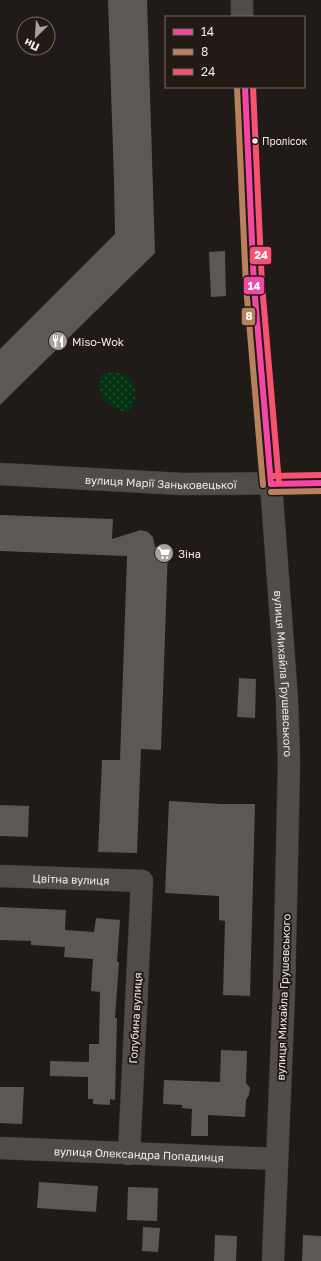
<svg xmlns="http://www.w3.org/2000/svg" width="321" height="1261" font-family="'Golos Text',sans-serif">
<style>
.grass{fill:url(#grass-dots)}
.building{fill:#5c5855}
.lines{fill:none;stroke-linecap:round;stroke-linejoin:round}
.minor-casing{stroke:#3b3635;stroke-width:23}
.minor{stroke:#504c4a;stroke-width:22}
.bus-1-casing{stroke:#231a14;stroke-width:9}
.bus-2-casing{stroke:#231a14;stroke-width:9}
.bus-3-casing{stroke:#231a14;stroke-width:9}
.bus-1{stroke:#f346a5;stroke-width:6}
.bus-2{stroke:#b6815c;stroke-width:6}
.bus-3{stroke:#f65372;stroke-width:6}
.bus-dot{fill:#f1eae6;stroke:#231a14;stroke-width:1.5}
.labels{text-anchor:middle;dominant-baseline:central;stroke-width:4;stroke-linejoin:round;paint-order:stroke}
.bus-label{font-size:10px;fill:#f1eae6;stroke:#231a14;text-anchor:start}
.poi-label{font-size:11px;fill:#f1eae6;stroke:#231a14;text-anchor:start}
.street-label{font-size:11px;fill:#f1eae6;stroke:#231a14}
.line-badge{stroke:#231a14;stroke-width:1.5}
.badge-label{font-size:11px;text-anchor:middle;font-weight:bold;fill:#fff}
</style>
<defs>
<pattern id="grass-dots" width="8" height="8" patternUnits="userSpaceOnUse"><rect width="8" height="8" fill="#053213"/><path d="M2 2h.1M6 6h.1" fill="none" stroke="#2a5035" stroke-width="1.8" stroke-linecap="round"/></pattern>
</defs>
<rect width="100%" height="100%" fill="#201b18"/>
<!-- grass -->
<path class="grass" d="M 108,371 C 113,372 122,373 127,376 C 138,384 139,406 126,412 C 114,410 101,401 99,388 C 98,384 99,380 100,376 Z"/>
<!-- building -->
<g class="building">
<path d="M 108,0 L 147,0 L 155,253 L 0,405 L 0,349 L 115,234 L 114,180 Z"/>
<path d="M 225,251 L 226,296 L 211,297 L 209,252 Z"/>
<path d="M 0,515 L 113,519 L 112,539 L 141,530 L 148,532 L 153,537 L 155,547 L 168,548 L 161,750 L 141,749 L 137,853 L 98,852 L 102,760 L 120,760 L 127,556 L 0,551 Z"/>
<path d="M 239,678 L 256,679 L 255,718 L 237,717 Z"/>
<path d="M 169,801 L 221,804 L 255,804 L 250,996 L 223,995 L 225,921 L 219,920 L 219,896 L 165,893 Z"/>
<path d="M 0,805 L 29,806 L 28,837 L 0,836 Z"/>
<path d="M 0,907 L 66,910 L 65,930 L 94,932 L 96,918 L 120,920 L 117,962 L 119,962 L 115,1018 L 117,1018 L 115,1100 L 110,1099 L 110,1105 L 93,1104 L 93,1099 L 88,1099 L 88,1077 L 50,1076 L 50,1061 L 89,1062 L 89,1044 L 99,1044 L 100,992 L 91,991 L 93,959 L 64,957 L 65,947 L 31,945 L 31,941 L 0,940 Z"/>
<path d="M 221,1050 L 247,1051 L 246,1083 L 250,1088 L 249,1095 L 246,1100 L 245,1117 L 208,1115 L 208,1136 L 191,1136 L 192,1109 L 182,1108 L 182,1105 L 163,1104 L 164,1080 L 220,1082 Z"/>
<path d="M 0,1087 L 24,1087 L 22,1124 L 0,1123 Z"/>
<path d="M 39,1182 L 98,1186 L 96,1212 L 37,1208 Z"/>
<path d="M 128,1187 L 158,1188 L 157,1221 L 127,1220 Z"/>
<path d="M 143,1227 L 160,1228 L 158,1252 L 142,1251 Z"/>
<path d="M 215,1235 L 237,1236 L 236,1261 L 214,1261 Z"/>
<path d="M 303,1235 L 321,1236 L 321,1261 L 302,1261 Z"/>
</g>
<g class="lines">
<!-- minor casing -->
<g class="minor-casing">
<g id="minor">
<path d="M 242,0 L 242,17"/>
<path id="s1" d="M 245,87 L 254,286 L 271,484 L 287,700 L 289,762 L 284,991 L 273,1261"/>
<path id="s2" d="M 0,474 L 182,484 L 321,483"/>
<path id="s3" d="M 0,876 L 142,881 L 129,1154"/>
<path id="s4" d="M 0,1148 L 277,1159"/>
</g>
</g>
<!-- minor -->
<use href="#minor" class="minor"/>
<!-- bus-1 casing -->
<g class="bus-1-casing">
<g id="bus-1">
<path d="M 245,87 L 254,286 L 271,484"/>
<path d="M 271,484 L 321,483"/>
</g>
</g>
<!-- bus-2 casing -->
<g class="bus-2-casing">
<g id="bus-2">
<path d="M 237,87 L 246,286 L 263,485"/>
<path d="M 271,492 L 321,491"/>
</g>
</g>
<!-- bus-3 casing -->
<g class="bus-3-casing">
<g id="bus-3">
<path d="M 253,87 L 262,285 L 279,483"/>
<path d="M 271,476 L 321,475"/>
</g>
</g>
<!-- bus-1 -->
<use href="#bus-1" class="bus-1"/>
<!-- bus-2 -->
<use href="#bus-2" class="bus-2"/>
<!-- bus-3 -->
<use href="#bus-3" class="bus-3"/>
</g>
<!-- icons -->
<defs>
<g id="restaurant-disc" transform="scale(1)"><circle r="9.5" fill="#a8a29e" stroke="#231a14"/><path d="M-5-6h1v4h1v-4h1v4h1v-4h1v5L-1.5 .5V6h-2V.5L-5-1ZM5-6V6H3V1.5H1.5Q1.5-4 5-6Z" fill="#fff"/></g>
<g id="supermarket-disc" transform="scale(1)"><circle r="9.5" fill="#a8a29e" stroke="#231a14"/><path d="M-6-5.5h2.5l.6 2H6L4.5 2H-2.5L-4.4-4H-6ZM-1.5 3.2a1.3 1.3 0 1 0 .1 0ZM3 3.2a1.3 1.3 0 1 0 .1 0Z" fill="#fff"/></g>
</defs>
<g fill-rule="evenodd">
<use href="#restaurant-disc" x="58" y="341"/>
<use href="#supermarket-disc" x="164" y="553"/>
</g>
<!-- markers -->
<circle class="bus-dot" cx="255" cy="141" r="3.5"/>
<g class="labels">
<!-- bus labels -->
<g class="bus-label">
<text x="262" y="141">Пролісок</text>
</g>
<!-- poi labels -->
<g class="poi-label">
<text x="72" y="341">Miso-Wok</text>
<text x="178" y="553">Зіна</text>
</g>
<!-- street labels -->
<g class="street-label">
<text stroke="none"><textPath href="#s2" startOffset="161">вулиця Марії Заньковецької</textPath></text>
<text stroke="none"><textPath href="#s1" startOffset="588">вулиця Михайла Грушевського</textPath></text>
<text stroke="none"><textPath href="#s3" startOffset="71">Цвітна вулиця</textPath></text>
<text transform="translate(283 997) rotate(-88)">вулиця Михайла Грушевського</text>
<text transform="translate(135 1018) rotate(-87)">Голубина вулиця</text>
<text stroke="none"><textPath href="#s4" startOffset="139">вулиця Олександра Попадинця</textPath></text>
</g>
</g>
<g class="line-badge">
<rect x="249" y="246" width="23" height="19" rx="4" fill="#f65372"/>
<rect x="243" y="276" width="22" height="19" rx="4" fill="#f346a5"/>
<rect x="241" y="307" width="15" height="19" rx="4" fill="#b6815c"/>
</g>
<g class="badge-label">
<text x="261" y="259">24</text>
<text x="254" y="290">14</text>
<text x="249" y="320">8</text>
</g>
<!-- legend -->
<rect x="165" y="16" width="140" height="72" fill="#231a14" stroke="#756d68"/>
<rect x="173" y="29" width="20" height="6" fill="#f346a5" stroke="#756d68"/>
<text x="201" y="36" font-size="12" fill="#f1eae6">14</text>
<rect x="173" y="49" width="20" height="6" fill="#b6815c" stroke="#756d68"/>
<text x="201" y="56" font-size="12" fill="#f1eae6">8</text>
<rect x="173" y="69" width="20" height="6" fill="#f65372" stroke="#756d68"/>
<text x="201" y="76" font-size="12" fill="#f1eae6">24</text>
<!-- north arrow -->
<g transform="translate(36 36) rotate(205)"><circle r="19" fill="#231a14" stroke="#756d68"/>
<path d="M0-3L7 15L0 10L-7 15Z" fill="#a8a29e"/>
<text y="-6" font-size="11" font-weight="bold" text-anchor="middle" fill="#f1eae6">Пн</text>
</g>
</svg>
